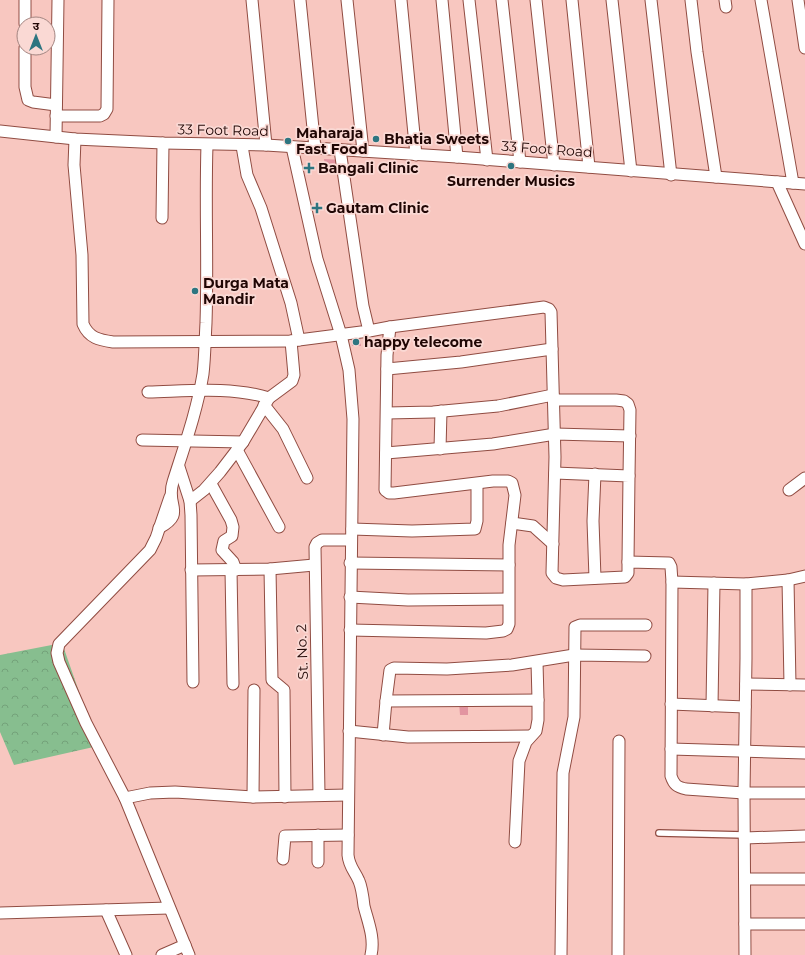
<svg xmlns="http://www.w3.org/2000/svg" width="805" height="955" font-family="Montserrat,'Noto Sans Devanagari',sans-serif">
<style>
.park{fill:url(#park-crowns)}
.building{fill:#e295a1}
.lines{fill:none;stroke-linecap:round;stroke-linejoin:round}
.service-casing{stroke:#904c42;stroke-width:8}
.minor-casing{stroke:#904c42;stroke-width:13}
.service{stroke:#fff;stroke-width:5.5}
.minor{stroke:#fff;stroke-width:11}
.poi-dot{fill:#2e7580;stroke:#fad9d4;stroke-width:1.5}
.labels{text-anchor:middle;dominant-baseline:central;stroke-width:3.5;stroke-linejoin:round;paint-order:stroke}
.street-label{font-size:14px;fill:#200604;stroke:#fad9d4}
.poi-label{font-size:14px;font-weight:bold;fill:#200604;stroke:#fad9d4;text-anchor:start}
</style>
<defs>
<pattern id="park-crowns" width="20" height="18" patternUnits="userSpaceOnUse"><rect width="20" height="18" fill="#87be8f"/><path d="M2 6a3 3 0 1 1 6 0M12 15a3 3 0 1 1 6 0" fill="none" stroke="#74a27a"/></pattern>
</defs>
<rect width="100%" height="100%" fill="#f8c7c0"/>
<!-- park -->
<path class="park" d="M 62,643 L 98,746 L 14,765 L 0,732 L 0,655 Z"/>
<!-- building -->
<g class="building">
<path d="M 324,159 L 343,160 L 344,166 L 325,166 Z"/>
<path d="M 351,338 L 360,338 L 361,346 L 352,346 Z"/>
<path d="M 459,702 L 468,702 L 468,715 L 460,715 Z"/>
</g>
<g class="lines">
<!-- service casing -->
<g class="service-casing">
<path id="service" d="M 659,833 L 745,835"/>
</g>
<!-- minor casing -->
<g class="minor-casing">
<g id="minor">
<path d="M 252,0 L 266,145"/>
<path d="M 300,0 L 315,148"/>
<path d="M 347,0 L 363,151"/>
<path d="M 401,0 L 416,155"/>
<path d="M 442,0 L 457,157"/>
<path d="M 469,0 L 487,160"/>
<path d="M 502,0 L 520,162"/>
<path d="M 536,0 L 554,165"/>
<path d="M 572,0 L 589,167"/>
<path d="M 612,0 L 631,171"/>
<path d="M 651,0 L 671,175"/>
<path d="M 691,0 L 697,52 L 716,177"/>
<path d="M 725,0 L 726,7"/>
<path d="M 761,0 L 793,183"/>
<path d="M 798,0 L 805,48"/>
<path d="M 25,24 L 25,0"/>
<path d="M 25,48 L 25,87 L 28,100 L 33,102 L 56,105"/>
<path d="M 56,116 L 100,116 L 104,114 L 107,109 L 108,0"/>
<path d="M 0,131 L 75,139 L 163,143 L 266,145 L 457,157 L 805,184"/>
<path d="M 56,137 L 58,0"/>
<path d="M 75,139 L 74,165 L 82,255 L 83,324 C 89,338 99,340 113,342 L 291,341 L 369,331 L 363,306 L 340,150"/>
<path d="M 242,146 L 247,175 L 261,208 L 291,303 L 299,340"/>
<path d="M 292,147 L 317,259 L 341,335 L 349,370 L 353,419 L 348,855 C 349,867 355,871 359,881 C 362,888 363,897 364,906 C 368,922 375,938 371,955"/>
<path d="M 777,182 L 805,244"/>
<path d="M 162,218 L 163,143"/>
<path d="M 390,327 L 544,307 L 549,309 L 551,312 L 555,457 L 552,573 L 556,578 L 563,580 L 625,577 L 628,573 L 628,562 L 669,563 L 671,567 L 672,582 L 671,776 C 674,785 677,787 686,789 L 744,793 L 805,793"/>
<path d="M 387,369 L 461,362 L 552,349"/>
<path d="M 148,392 C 188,391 230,386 269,398"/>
<path d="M 554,400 L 616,400 L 624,401 L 628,404 L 630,410 L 629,476"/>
<path d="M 264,405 L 283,429 L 307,478"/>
<path d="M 387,413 L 433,412 L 498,406 L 553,395"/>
<path d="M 142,440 L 243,442"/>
<path d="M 440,449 L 441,411"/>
<path d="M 237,450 L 279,527"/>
<path d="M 386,453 L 493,444 L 555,434 L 630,436"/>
<path d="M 179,467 L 190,501 L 191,515 L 193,682"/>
<path d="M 555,473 L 629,476 L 628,562"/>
<path d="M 595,474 L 593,521 L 595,578"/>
<path d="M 211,484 L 231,520 L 233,527 L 232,536 L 224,541 L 222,550 L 233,562 L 236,570"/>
<path d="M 789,490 L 805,478"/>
<path d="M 190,501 L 204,490 L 220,472 L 243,442 L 269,398 L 292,381 L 294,375 L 291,341"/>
<path d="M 512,523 L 533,526 L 553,544"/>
<path d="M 159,528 C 187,513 165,506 173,482 C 184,447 197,411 203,374 C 205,357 205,340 206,323 C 208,263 205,204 207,145"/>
<path d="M 352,529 L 412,531 L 475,529 L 477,521 L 477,484"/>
<path d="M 350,563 L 509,565"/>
<path d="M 270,569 L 272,680 L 284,690 L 285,797"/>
<path d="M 191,570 L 270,569 L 314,565"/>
<path d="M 231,570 L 233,684"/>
<path d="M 788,580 L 790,685"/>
<path d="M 672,582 L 746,584 L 788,580 L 805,576"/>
<path d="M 350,597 L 408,600 L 508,599"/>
<path d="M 350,630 L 486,633 L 503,631 L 507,629 L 509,624 L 509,545 L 515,495 L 512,483 L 508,481 L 493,481 L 394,493 L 389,493 L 385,490 L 387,355 L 390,327 L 369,331"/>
<path d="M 537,662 L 538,700"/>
<path d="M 746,684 L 805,685"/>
<path d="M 386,701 L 390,670 L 394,668 L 447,669 L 512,665 L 574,655 L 645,656"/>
<path d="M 671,704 L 745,707"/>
<path d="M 712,706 L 714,583"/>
<path d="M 349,731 L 408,737 L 530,736"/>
<path d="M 383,735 L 386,701 L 538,700 L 538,720 L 536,731 L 526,742 L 519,761 L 515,842"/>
<path d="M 671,749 L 805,753"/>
<path d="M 319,795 L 315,547 L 317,543 L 322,540 L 351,540"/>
<path d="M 253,797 L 254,690"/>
<path d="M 125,798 L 86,723 L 59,662 L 57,653 L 59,644 L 150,550 L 156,538 L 170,497"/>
<path d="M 318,835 L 318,862"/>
<path d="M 745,838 L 805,836"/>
<path d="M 283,859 L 285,836 L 348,835"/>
<path d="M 746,879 L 805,879"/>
<path d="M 106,910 L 126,955"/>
<path d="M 0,913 L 169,908"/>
<path d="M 745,924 L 805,924"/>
<path d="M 162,955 L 185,945"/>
<path d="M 189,955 L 125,798 L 150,793 L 175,792 L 253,797 L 348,795"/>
<path d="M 561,955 L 563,773 L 574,717 L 575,627 L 580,625 L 646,625"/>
<path d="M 618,955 L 619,741"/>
<path d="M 745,955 L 744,793 L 746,658 L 746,584"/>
</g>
</g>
<!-- service -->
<use href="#service" class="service"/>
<!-- minor -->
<use href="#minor" class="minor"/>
</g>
<!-- markers -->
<g class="poi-dot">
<circle cx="376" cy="139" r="4"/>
<circle cx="288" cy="141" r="4"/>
<circle cx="511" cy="166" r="4"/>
<path d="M307 162h4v4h4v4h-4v4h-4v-4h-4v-4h4z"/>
<path d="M315 202h4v4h4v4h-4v4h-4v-4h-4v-4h4z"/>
<circle cx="195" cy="291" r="4"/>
<circle cx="356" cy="342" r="4"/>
</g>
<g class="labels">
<!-- street labels -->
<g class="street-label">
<text transform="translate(223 130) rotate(1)">33 Foot Road</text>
<text transform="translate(547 149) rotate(4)">33 Foot Road</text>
<text transform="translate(302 652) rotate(-92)">St. No. 2</text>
</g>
<!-- poi labels -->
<g class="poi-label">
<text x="296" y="133">Maharaja<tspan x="296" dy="16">Fast Food</tspan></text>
<text x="384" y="139">Bhatia Sweets</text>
<text x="318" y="168">Bangali Clinic</text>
<text x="511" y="181" text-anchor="middle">Surrender Musics</text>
<text x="326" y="208">Gautam Clinic</text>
<text x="203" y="283">Durga Mata<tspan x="203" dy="16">Mandir</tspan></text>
<text x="364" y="342">happy telecome</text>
</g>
</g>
<!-- north arrow -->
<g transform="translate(36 36)"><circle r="19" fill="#fad9d4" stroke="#a38581"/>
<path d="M0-3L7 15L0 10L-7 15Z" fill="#2e7580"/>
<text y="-6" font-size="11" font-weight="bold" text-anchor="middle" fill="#200604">उ</text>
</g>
</svg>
